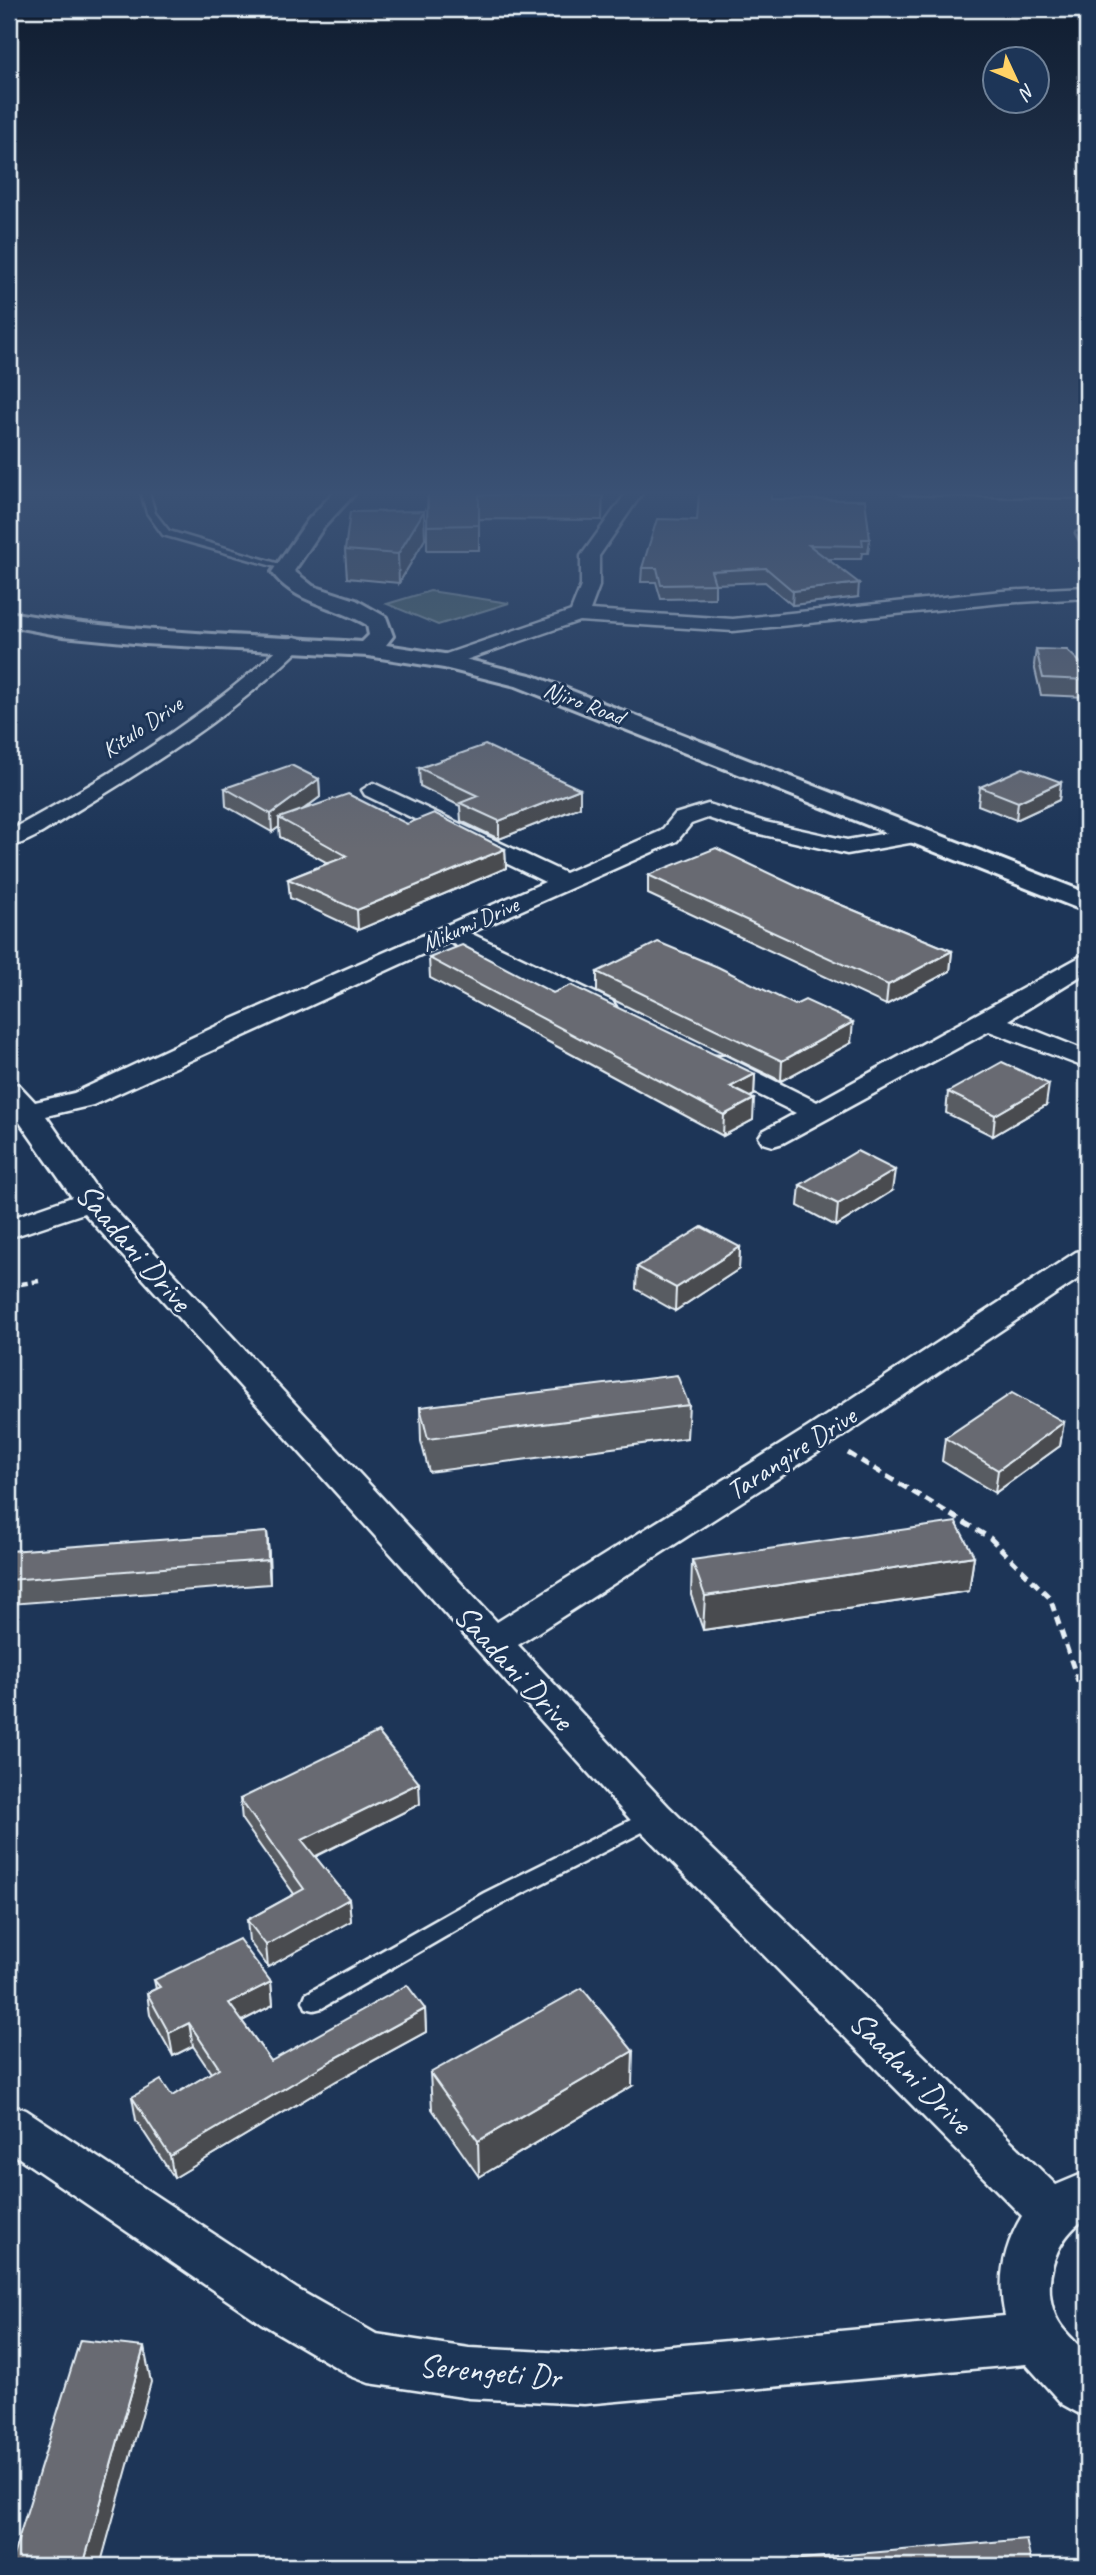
<svg xmlns="http://www.w3.org/2000/svg" width="1096" height="2575" font-family="Caveat,sans-serif">
<style>
.green{fill:#556c68;stroke:#9eaeb0;stroke-width:2}
.lines{fill:none;stroke-linecap:round;stroke-linejoin:round}
.lane-casing{stroke:#e8f1f8;stroke-width:5}
.street-casing{stroke:#e8f1f8;stroke-width:5}
.secondary-casing{stroke:#e8f1f8;stroke-width:6}
.path-far1{stroke:#e8f1f8;stroke-width:4.5;stroke-dasharray:7 5;stroke-linecap:butt}
.path{stroke:#e8f1f8;stroke-width:5;stroke-dasharray:9 6;stroke-linecap:butt}
.lane{fill:#1d3557;fill-rule:evenodd}
.street{fill:#1d3557;fill-rule:evenodd}
.secondary{fill:#1d3557;fill-rule:evenodd}
.wall{fill:#595c62;stroke:#e8f1f8;stroke-width:2}
.shaded-wall{fill:#484b50;stroke:#e8f1f8;stroke-width:2}
.building{fill:#676b72;stroke:#e8f1f8;stroke-width:2}
.labels{text-anchor:middle;dominant-baseline:central;stroke-width:6;stroke-linejoin:round;paint-order:stroke}
.far-street-label{font-size:23px;fill:#e8f1f8;stroke:#1d3557}
.street-label{font-size:28px;fill:#e8f1f8;stroke:#1d3557}
.near-street-label{font-size:33px;fill:#e8f1f8;stroke:#1d3557}
</style>
<rect width="100%" height="100%" fill="#1d3557"/>
<filter id="ink" filterUnits="userSpaceOnUse"><feTurbulence type="fractalNoise" baseFrequency=".0143" numOctaves="2"/><feDisplacementMap in="SourceGraphic" scale="14" xChannelSelector="R" yChannelSelector="G"/><feConvolveMatrix kernelMatrix="1 2 1 2 8 2 1 2 1" color-interpolation-filters="sRGB"/></filter>
<g filter="url(#ink)">
<!-- green -->
<path class="green" d="M 430,591 L 509,603 L 438,625 L 387,604 Z"/>
<g class="lines">
<!-- lane casing -->
<g class="lane-casing">
<g id="lane">
<path d="M 140,489 L 148,489 L 155,513 L 169,531 L 290,567 L 283,569 L 163,535 L 147,513 Z"/>
<path d="M 653,1809 L 660,1811 L 663,1817 L 660,1823 L 500,1905 L 322,2008 L 314,2010 L 306,2008 L 303,2001 L 306,1994 L 484,1893 Z"/>
</g>
</g>
<!-- street casing -->
<g class="street-casing">
<g id="street">
<path d="M 629,489 L 645,489 L 599,556 L 599,586 L 590,610 L 733,619 L 1002,591 L 1087,587 L 1087,598 L 1002,603 L 733,631 L 579,621 L 451,665 L 437,665 L 434,661 L 437,657 L 571,611 L 581,586 L 581,556 Z"/>
<path d="M 895,489 L 1087,489 L 1087,498 L 903,494 Z"/>
<path d="M 1087,528 L 1087,543 L 1081,542 L 1076,533 Z"/>
<path d="M 295,637 L 302,639 L 305,643 L 302,647 C 236,712 154,764 75,812 C 55,824 32,842 9,847 L 9,831 C 103,780 212,713 288,639 Z"/>
<path d="M 373,783 L 565,873 L 661,831 L 675,814 L 708,804 L 765,822 L 847,840 L 915,828 L 926,835 L 915,842 L 847,854 L 751,832 L 708,818 L 691,824 L 677,841 L 470,933 L 612,1001 L 616,1007 L 612,1013 L 594,1013 L 449,942 L 93,1105 L 46,1116 L 101,1195 L 497,1622 L 807,1428 L 1076,1252 L 1087,1250 L 1087,1273 L 831,1444 L 518,1645 L 668,1806 L 1056,2185 L 1087,2172 L 1087,2218 C 1053,2238 1039,2288 1059,2323 C 1066,2335 1082,2346 1087,2357 C 1091,2367 1087,2405 1087,2418 L 1062,2404 L 1026,2364 L 584,2404 L 469,2398 L 369,2383 L 351,2376 L 261,2323 L 9,2151 L 9,2104 L 26,2110 L 297,2289 L 376,2334 L 469,2348 L 584,2354 L 1005,2316 C 997,2280 1003,2248 1022,2216 L 638,1828 L 84,1213 L 9,1238 L 9,1219 L 72,1197 L 9,1107 L 9,1083 L 19,1085 L 35,1102 L 74,1093 L 221,1024 L 545,882 L 365,795 L 362,790 Z"/>
<path d="M 1087,953 L 1087,972 L 1009,1020 L 1087,1051 L 1087,1068 L 989,1031 L 783,1143 L 773,1146 L 763,1143 L 759,1137 L 763,1131 L 796,1113 L 705,1068 L 701,1062 L 705,1056 L 725,1056 L 817,1102 Z"/>
</g>
</g>
<!-- secondary casing -->
<g class="secondary-casing">
<path id="secondary" d="M 337,489 L 359,489 L 323,528 L 294,571 L 313,586 L 356,600 L 386,617 L 393,636 L 386,645 L 444,654 L 534,676 L 1087,893 L 1087,912 L 516,686 L 444,668 L 368,656 L 144,644 L 63,636 L 9,626 L 9,612 C 125,633 244,635 362,642 L 369,635 L 367,625 C 336,606 293,603 272,572 L 308,520 Z"/>
</g>
<!-- path-far1 -->
<path class="path-far1" d="M 9,1286 L 39,1281"/>
<!-- path -->
<path class="path" d="M 848,1453 L 990,1538 L 1050,1598 L 1087,1708"/>
<!-- lane -->
<use href="#lane" class="lane"/>
<!-- street -->
<use href="#street" class="street"/>
<!-- secondary -->
<use href="#secondary" class="secondary"/>
</g>
<!-- wall -->
<g class="wall">
<path d="M 428,489 L 603,489 L 602,520 L 479,519 L 479,550 L 427,550 L 427,526 Z"/>
<path d="M 771,499 L 870,539 L 868,553 L 862,553 L 861,559 L 827,559 L 858,597 L 792,605 L 765,582 L 715,584 L 715,598 L 661,599 L 656,582 L 641,582 L 642,568 L 697,520 Z"/>
<path d="M 425,539 L 399,583 L 347,578 L 345,550 Z"/>
<path d="M 1036,649 L 1087,669 L 1087,697 L 1041,695 L 1034,665 Z"/>
<path d="M 419,768 L 580,789 L 580,807 L 499,839 L 461,821 L 460,806 L 420,786 Z"/>
<path d="M 319,779 L 320,797 L 303,810 L 407,824 L 505,849 L 506,868 L 358,930 L 290,898 L 288,879 L 328,863 L 280,837 L 279,827 L 272,832 L 226,806 L 225,788 Z"/>
<path d="M 1061,782 L 1059,800 L 1016,820 L 978,805 L 980,787 Z"/>
<path d="M 648,875 L 798,887 L 952,951 L 950,971 L 886,1005 L 648,894 Z"/>
<path d="M 429,958 L 553,993 L 755,1074 L 754,1095 L 750,1097 L 753,1120 L 723,1136 L 430,978 Z"/>
<path d="M 597,972 L 851,1043 L 781,1081 L 597,992 Z"/>
<path d="M 948,1092 L 1046,1105 L 993,1136 L 946,1113 Z"/>
<path d="M 800,1185 L 892,1191 L 836,1226 L 798,1206 Z"/>
<path d="M 740,1247 L 739,1269 L 675,1311 L 636,1289 L 637,1267 Z"/>
<path d="M 689,1405 L 687,1438 L 429,1472 L 421,1441 L 420,1407 Z"/>
<path d="M 1064,1422 L 1060,1446 L 995,1493 L 942,1461 L 945,1438 Z"/>
<path d="M 267,1532 L 269,1555 L 270,1584 L 10,1604 L 9,1595 L 9,1558 Z"/>
<path d="M 974,1556 L 969,1591 L 703,1630 L 691,1595 L 692,1560 Z"/>
<path d="M 240,1799 L 420,1804 L 315,1857 L 349,1899 L 351,1921 L 268,1967 L 249,1941 L 247,1920 L 294,1894 L 242,1820 Z"/>
<path d="M 154,1980 L 271,1982 L 273,2005 L 242,2021 L 271,2061 L 425,2009 L 426,2032 L 336,2081 L 174,2178 L 136,2120 L 132,2097 L 172,2096 L 211,2073 L 193,2046 L 173,2056 L 150,2015 L 147,1993 L 156,1989 Z"/>
<path d="M 430,2073 L 632,2086 L 479,2177 L 432,2109 Z"/>
</g>
<!-- shaded-wall -->
<g class="shaded-wall">
<path d="M 424,511 L 425,539 L 399,583 L 398,554 Z"/>
<path d="M 859,583 L 858,597 L 792,605 L 793,591 Z"/>
<path d="M 319,779 L 320,797 L 286,822 L 279,818 L 279,827 L 272,832 L 271,814 Z"/>
<path d="M 1061,782 L 1059,800 L 1016,820 L 1018,802 Z"/>
<path d="M 580,789 L 580,807 L 499,839 L 499,821 Z"/>
<path d="M 505,849 L 506,868 L 358,930 L 357,910 Z"/>
<path d="M 952,951 L 950,971 L 886,1005 L 888,985 Z"/>
<path d="M 853,1022 L 851,1043 L 781,1081 L 782,1061 Z"/>
<path d="M 755,1074 L 754,1095 L 729,1108 L 730,1087 Z"/>
<path d="M 1049,1084 L 1046,1105 L 993,1136 L 995,1115 Z"/>
<path d="M 754,1099 L 753,1120 L 723,1136 L 724,1115 Z"/>
<path d="M 895,1170 L 892,1191 L 836,1226 L 838,1204 Z"/>
<path d="M 740,1247 L 739,1269 L 675,1311 L 676,1288 Z"/>
<path d="M 1064,1422 L 1060,1446 L 995,1493 L 998,1470 Z"/>
<path d="M 267,1532 L 269,1555 L 270,1584 L 268,1560 Z"/>
<path d="M 974,1556 L 969,1591 L 703,1630 L 705,1596 Z"/>
<path d="M 419,1783 L 420,1804 L 304,1862 L 302,1840 Z"/>
<path d="M 349,1899 L 351,1921 L 268,1967 L 266,1945 Z"/>
<path d="M 271,1982 L 273,2005 L 232,2026 L 229,2003 Z"/>
<path d="M 425,2009 L 426,2032 L 336,2081 L 174,2178 L 170,2156 L 334,2059 Z"/>
<path d="M 189,2023 L 193,2046 L 173,2056 L 169,2033 Z"/>
<path d="M 633,2051 L 632,2086 L 479,2177 L 478,2141 Z"/>
<path d="M 144,2347 L 151,2382 L 100,2566 L 83,2566 Z"/>
</g>
<!-- building -->
<g class="building">
<path d="M 428,489 L 603,489 L 603,496 L 479,495 L 479,525 L 427,526 Z"/>
<path d="M 737,489 L 771,489 L 771,499 L 865,500 L 870,539 L 862,539 L 863,546 L 809,545 L 859,583 L 793,591 L 766,568 L 711,571 L 715,584 L 661,585 L 657,568 L 642,568 L 657,519 L 697,520 L 699,493 L 737,494 Z"/>
<path d="M 424,511 L 398,554 L 345,550 L 350,512 Z"/>
<path d="M 1036,649 L 1067,650 L 1087,669 L 1087,680 L 1043,678 Z"/>
<path d="M 485,745 L 580,789 L 499,821 L 460,803 L 478,796 L 419,768 Z"/>
<path d="M 291,765 L 319,779 L 271,814 L 225,788 Z"/>
<path d="M 1023,768 L 1061,782 L 1018,802 L 980,787 Z"/>
<path d="M 348,794 L 407,824 L 434,813 L 505,849 L 357,910 L 288,879 L 347,856 L 279,818 Z"/>
<path d="M 716,848 L 798,887 L 952,951 L 888,985 L 648,875 Z"/>
<path d="M 658,942 L 718,967 L 795,1005 L 805,1000 L 853,1022 L 782,1061 L 597,972 Z"/>
<path d="M 462,945 L 553,993 L 571,985 L 755,1074 L 730,1087 L 754,1099 L 724,1115 L 429,958 Z"/>
<path d="M 1002,1062 L 1049,1084 L 995,1115 L 948,1092 Z"/>
<path d="M 857,1151 L 895,1170 L 838,1204 L 800,1185 Z"/>
<path d="M 702,1227 L 740,1247 L 676,1288 L 637,1267 Z"/>
<path d="M 677,1375 L 689,1405 L 428,1439 L 420,1407 Z"/>
<path d="M 1012,1393 L 1064,1422 L 998,1470 L 945,1438 Z"/>
<path d="M 956,1522 L 974,1556 L 705,1596 L 692,1560 Z"/>
<path d="M 267,1532 L 268,1560 L 9,1580 L 10,1551 Z"/>
<path d="M 378,1732 L 419,1783 L 302,1840 L 349,1899 L 266,1945 L 247,1920 L 304,1889 L 240,1799 Z"/>
<path d="M 239,1939 L 271,1982 L 229,2003 L 271,2061 L 407,1985 L 425,2009 L 334,2059 L 170,2156 L 132,2097 L 161,2080 L 172,2096 L 219,2068 L 189,2023 L 169,2033 L 147,1993 L 160,1987 L 154,1980 Z"/>
<path d="M 582,1988 L 633,2051 L 478,2141 L 430,2073 Z"/>
<path d="M 80,2340 L 144,2347 L 83,2566 L 10,2566 Z"/>
<path d="M 1026,2539 L 1032,2566 L 724,2566 Z"/>
</g>
</g>
<!-- sky -->
<linearGradient id="sky" x2="0" y2="1"><stop stop-color="#101d30"/><stop offset="0.58" stop-color="#3a5174"/><stop offset="1" stop-color="#3a5174" stop-opacity="0"/></linearGradient>
<rect width="1096" height="850" fill="url(#sky)"/>
<g class="labels">
<!-- far-street labels -->
<g class="far-street-label">
<text transform="translate(584 703) rotate(21)">Njiro Road</text>
<text transform="translate(142 727) rotate(-34)">Kitulo Drive</text>
<text transform="translate(470 924) rotate(-24)">Mikumi Drive</text>
</g>
<!-- street labels -->
<g class="street-label">
<text transform="translate(791 1453) rotate(-33)">Tarangire Drive</text>
</g>
<!-- near-street labels -->
<g class="near-street-label">
<text transform="translate(134 1247) rotate(49)">Saadani Drive</text>
<text transform="translate(514 1667) rotate(47)">Saadani Drive</text>
<text transform="translate(911 2072) rotate(45)">Saadani Drive</text>
<text transform="translate(490 2371) rotate(5)">Serengeti Dr</text>
</g>
</g>
<!-- margin -->
<rect width="1096" height="2575" fill="none" stroke="#1d3557" stroke-width="35"/>
<rect x="18" y="18" width="1061" height="2540" fill="none" stroke="#e8f1f8" stroke-width="2.5" filter="url(#ink)"/>
<!-- north arrow -->
<g transform="translate(1016 80) rotate(134)"><circle r="33" fill="#1d3557" stroke="#6e8097" stroke-width="2"/>
<path d="M0-5L12 26L0 18L-12 26Z" fill="#ffd166"/>
<text y="-10" font-size="19" font-weight="bold" text-anchor="middle" fill="#e8f1f8">N</text>
</g>
</svg>
